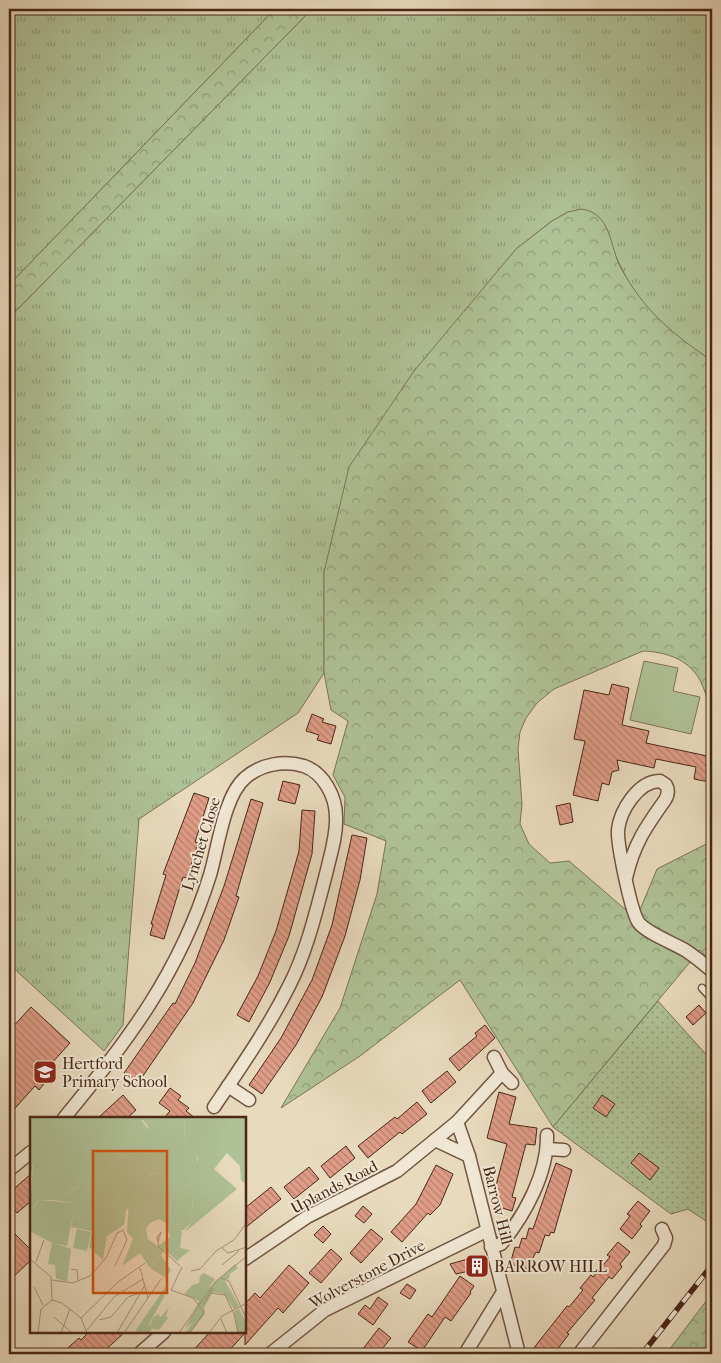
<svg xmlns="http://www.w3.org/2000/svg" width="721" height="1363" font-family="'IM FELL French Canon',serif">
<style>
.grass{fill:url(#grass-tufts);stroke:#7c7456}
.forest{fill:url(#forest-crowns);stroke:#7c7456}
.garden{fill:url(#garden-dots);stroke:#7c7456}
.pitch{fill:#afc196;stroke:#7c7456}
.building{fill:url(#building-back-hatch);stroke:#492717}
.lines{fill:none;stroke-linecap:round;stroke-linejoin:round}
.service-casing{stroke:#715440;stroke-width:9}
.minor-casing{stroke:#715440;stroke-width:15}
.service{stroke:#f0e7d4;stroke-width:6}
.minor{stroke:#f0e7d4;stroke-width:12}
.rail-casing{stroke:#492717;stroke-width:5.5}
.rail{stroke:#f0e7d4;stroke-width:4;stroke-dasharray:11;stroke-linecap:butt}
.labels{text-anchor:middle;dominant-baseline:central;stroke-width:4;stroke-linejoin:round;paint-order:stroke}
.street-label{font-size:16px;fill:#492717;stroke:#f0e7d4}
.poi-label{font-size:16px;fill:#492717;stroke:#f0e7d4;text-anchor:start}
.inset-road{fill:none;stroke:#a8927b;stroke-width:1}
.view{fill:#d0520e;fill-opacity:0.15;stroke:#d0520e;stroke-width:2.5}
.inset-edge{fill:none;stroke:#492717;stroke-width:2.5}
</style>
<defs>
<pattern id="grass-tufts" width="24" height="20" patternUnits="userSpaceOnUse" patternTransform="scale(1.25)"><rect width="24" height="20" fill="#afc196"/><path d="M3 7l-1-3M5 7V3M7 7l1-3M15 17l-1-3M17 17v-4M19 17l1-3" fill="none" stroke="#909d79"/></pattern>
<pattern id="forest-crowns" width="20" height="18" patternUnits="userSpaceOnUse" patternTransform="scale(1.25)"><rect width="20" height="18" fill="#afc196"/><path d="M2 6a3 3 0 1 1 6 0M12 15a3 3 0 1 1 6 0" fill="none" stroke="#909d79"/></pattern>
<pattern id="garden-dots" width="8" height="8" patternUnits="userSpaceOnUse" patternTransform="scale(1.25)"><rect width="8" height="8" fill="#afc196"/><path d="M2 2h.1M6 6h.1" fill="none" stroke="#909d79" stroke-width="1.8" stroke-linecap="round"/></pattern>
<pattern id="building-back-hatch" width="6" height="6" patternUnits="userSpaceOnUse" patternTransform="scale(1.25)"><rect width="6" height="6" fill="#df9c86"/><path d="M-1 5l2 2M0 0l6 6M5-1l2 2" fill="none" stroke="#b77f6d"/></pattern>
</defs>
<rect width="100%" height="100%" fill="#e8dabd"/>
<filter id="stains"><feTurbulence type="fractalNoise" baseFrequency=".004" numOctaves="4"/><feColorMatrix values="0 0 0 0 .2 0 0 0 0 .09 0 0 0 0 .02 0 0 0 .5 -.17"/></filter>
<radialGradient id="worn" r=".72"><stop offset=".6" stop-color="#630" stop-opacity="0"/><stop offset="1" stop-color="#630" stop-opacity=".3"/></radialGradient>
<!-- grass -->
<g class="grass">
<path d="M 9,9 L 275,9 L 9,285 Z"/>
<path d="M 312,9 L 712,9 L 712,361 L 677,337 L 646,308 L 630,285 L 612,249 L 568,212 L 552,221 L 516,249 L 324,572 L 324,673 L 298,713 L 139,819 L 123,1025 L 104,1051 L 9,964 L 9,318 Z"/>
</g>
<!-- forest -->
<g class="forest">
<path d="M 275,9 L 312,9 L 9,318 L 9,285 Z"/>
<path d="M 581,209 C 612,213 609,246 621,268 C 644,311 673,334 712,361 L 712,709 C 707,700 705,690 700,680 C 688,659 666,652 643,651 L 554,689 L 537,703 L 526,718 L 520,732 L 518,749 L 522,804 L 520,824 L 529,844 L 550,863 L 569,861 L 633,916 L 639,912 L 657,869 L 712,841 L 712,963 L 700,950 L 553,1127 L 460,980 L 360,1056 L 281,1108 L 340,1008 L 377,894 L 386,841 L 344,824 L 345,797 L 333,775 L 348,721 L 331,710 L 324,673 L 324,572 L 349,467 L 414,371 L 516,249 L 552,221 L 568,212 Z"/>
<path d="M 710,1296 L 712,1298 L 712,1337 L 701,1354 L 666,1354 Z"/>
</g>
<!-- garden -->
<path class="garden" d="M 658,1001 L 712,1061 L 712,1086 L 706,1092 L 712,1099 L 712,1210 L 706,1221 L 688,1209 L 671,1214 L 553,1127 Z"/>
<!-- pitch -->
<path class="pitch" d="M 644,661 L 678,668 L 673,691 L 700,697 L 691,734 L 630,720 Z"/>
<!-- building -->
<g class="building">
<path d="M 612,684 L 629,688 L 622,725 L 649,731 L 646,743 L 712,757 L 709,782 L 694,779 L 696,767 L 656,759 L 654,768 L 617,760 L 619,770 L 612,772 L 609,785 L 602,783 L 598,801 L 573,795 L 585,741 L 574,739 L 584,690 L 609,695 Z"/>
<path d="M 312,714 L 324,719 L 322,722 L 336,726 L 331,744 L 317,740 L 319,735 L 306,731 Z"/>
<path d="M 283,781 L 300,785 L 295,804 L 278,800 Z"/>
<path d="M 194,793 L 209,798 L 195,842 L 198,843 L 187,878 L 183,877 L 164,939 L 150,935 L 153,924 L 151,924 L 166,875 L 163,874 Z"/>
<path d="M 251,799 L 263,803 L 236,896 L 239,897 L 224,940 L 193,1003 L 136,1086 L 126,1078 L 128,1076 L 124,1073 L 173,1003 L 175,1004 L 195,963 L 224,886 Z"/>
<path d="M 570,803 L 573,822 L 560,825 L 556,806 Z"/>
<path d="M 302,810 L 315,811 L 312,854 L 289,936 L 270,982 L 249,1022 L 237,1015 L 258,976 L 276,931 L 299,851 Z"/>
<path d="M 352,835 L 367,838 L 360,880 L 345,936 L 322,997 L 296,1045 L 262,1094 L 249,1085 L 281,1038 L 312,980 L 332,925 Z"/>
<path d="M 699,1005 L 706,1013 L 693,1025 L 686,1017 Z"/>
<path d="M 31,1007 L 70,1043 L 41,1075 L 47,1080 L 39,1090 L 35,1086 L 9,1115 L 9,1031 Z"/>
<path d="M 485,1025 L 495,1038 L 459,1071 L 449,1059 L 477,1036 L 475,1033 Z"/>
<path d="M 447,1071 L 456,1082 L 431,1103 L 422,1091 Z"/>
<path d="M 170,1088 L 181,1096 L 178,1100 L 189,1108 L 186,1111 L 195,1118 L 164,1118 L 170,1111 L 159,1103 Z"/>
<path d="M 499,1092 L 516,1097 L 509,1124 L 537,1128 L 535,1145 L 526,1144 L 512,1197 L 516,1198 L 512,1211 L 496,1206 L 499,1195 L 494,1193 L 507,1144 L 487,1138 Z"/>
<path d="M 123,1095 L 136,1110 L 127,1118 L 98,1118 Z"/>
<path d="M 602,1095 L 615,1104 L 606,1117 L 593,1108 Z"/>
<path d="M 417,1102 L 427,1114 L 402,1134 L 400,1132 L 368,1158 L 358,1146 L 395,1117 L 397,1119 Z"/>
<path d="M 346,1146 L 355,1158 L 330,1178 L 321,1166 Z"/>
<path d="M 639,1153 L 659,1168 L 650,1180 L 631,1163 Z"/>
<path d="M 556,1163 L 572,1170 L 554,1233 L 551,1232 L 549,1236 L 545,1235 L 539,1253 L 536,1252 L 527,1269 L 510,1264 L 515,1247 L 519,1248 L 522,1238 L 526,1239 L 529,1228 L 533,1229 Z"/>
<path d="M 436,1165 L 453,1174 L 440,1205 L 430,1215 L 428,1213 L 402,1242 L 391,1232 L 416,1204 Z"/>
<path d="M 309,1167 L 319,1179 L 294,1199 L 284,1187 Z"/>
<path d="M 31,1174 L 31,1201 L 17,1213 L 9,1204 L 9,1193 Z"/>
<path d="M 271,1187 L 281,1199 L 245,1228 L 245,1208 Z"/>
<path d="M 638,1201 L 650,1211 L 640,1224 L 642,1226 L 632,1239 L 620,1229 L 630,1216 L 627,1214 Z"/>
<path d="M 363,1206 L 372,1214 L 364,1223 L 355,1216 Z"/>
<path d="M 323,1226 L 331,1234 L 323,1243 L 314,1235 Z"/>
<path d="M 371,1229 L 383,1239 L 361,1263 L 350,1253 Z"/>
<path d="M 15,1234 L 31,1250 L 31,1260 L 9,1281 L 9,1241 Z"/>
<path d="M 618,1242 L 630,1252 L 620,1264 L 622,1267 L 612,1279 L 609,1277 L 592,1298 L 595,1300 L 567,1333 L 569,1334 L 554,1354 L 539,1354 L 533,1349 L 567,1306 L 569,1307 L 583,1290 L 580,1288 L 591,1275 L 593,1277 L 610,1257 L 607,1255 Z"/>
<path d="M 331,1249 L 342,1259 L 321,1283 L 309,1273 Z"/>
<path d="M 475,1257 L 478,1269 L 456,1274 L 450,1264 Z"/>
<path d="M 289,1265 L 309,1283 L 283,1313 L 278,1308 L 245,1345 L 245,1333 L 226,1354 L 190,1354 L 210,1332 L 245,1332 L 245,1304 L 255,1293 L 260,1298 Z"/>
<path d="M 460,1276 L 474,1286 L 470,1292 L 471,1293 L 451,1321 L 445,1317 L 422,1351 L 408,1342 L 428,1314 L 432,1317 Z"/>
<path d="M 407,1284 L 416,1290 L 410,1299 L 400,1293 Z"/>
<path d="M 378,1297 L 388,1304 L 373,1325 L 358,1314 L 365,1305 L 370,1309 Z"/>
<path d="M 379,1328 L 391,1338 L 378,1354 L 359,1354 Z"/>
<path d="M 89,1332 L 125,1332 L 101,1354 L 61,1354 L 79,1338 L 81,1340 Z"/>
</g>
<g class="lines">
<!-- service casing -->
<g class="service-casing">
<path id="service" d="M 702,988 L 712,999"/>
</g>
<!-- minor casing -->
<g class="minor-casing">
<g id="minor">
<path d="M 626,878 C 634,844 645,828 665,800 C 668,795 669,790 666,785 L 660,781 C 638,781 620,811 618,830 C 617,843 631,913 639,923 C 647,933 673,943 685,950 C 694,956 704,964 712,971"/>
<path d="M 494,1057 L 502,1073 L 512,1083"/>
<path d="M 228,1086 L 249,1100"/>
<path d="M 64,1118 C 128,1041 180,972 210,875 C 218,848 224,796 245,778 C 261,764 284,760 304,766 C 324,773 336,797 336,817 C 337,836 330,856 326,874 C 316,912 307,951 289,986 C 268,1028 241,1067 214,1107"/>
<path d="M 457,1122 L 469,1156 L 519,1354"/>
<path d="M 435,1140 L 469,1156"/>
<path d="M 547,1149 L 564,1150"/>
<path d="M 9,1170 L 31,1152"/>
<path d="M 491,1247 L 501,1244 C 525,1215 548,1173 547,1135"/>
<path d="M 245,1259 L 307,1217 L 397,1171 L 457,1122 L 502,1073"/>
<path d="M 139,1354 L 164,1332"/>
<path d="M 270,1354 L 325,1310 L 486,1231"/>
<path d="M 465,1354 L 503,1292"/>
<path d="M 579,1354 L 664,1245 L 666,1238 L 662,1229"/>
</g>
</g>
<!-- service -->
<use href="#service" class="service"/>
<!-- minor -->
<use href="#minor" class="minor"/>
<!-- rail casing -->
<g class="rail-casing">
<path id="rail" d="M 642,1354 L 712,1265"/>
</g>
<!-- rail -->
<use href="#rail" class="rail"/>
</g>
<!-- icons -->
<defs>
<g id="school-square" transform="scale(1.25)"><rect x="-9" y="-9" width="18" height="18" rx="4" fill="#8f2418" stroke="#f0e7d4"/><path d="M0-5L7-2L0 1L-7-2ZM-4 1L0 2.5L4 1V4Q0 6-4 4Z" fill="#fff"/></g>
<g id="building-square" transform="scale(1.25)"><rect x="-9" y="-9" width="18" height="18" rx="4" fill="#8f2418" stroke="#f0e7d4"/><path d="M-4-6H4V6H1V3H-1V6H-4ZM-2.5-4.3h1.7v1.8h-1.7ZM.8-4.3h1.7v1.8H.8ZM-2.5-1h1.7V.8h-1.7ZM.8-1h1.7V.8H.8Z" fill="#fff"/></g>
</defs>
<g fill-rule="evenodd">
<use href="#school-square" x="45" y="1072"/>
<use href="#building-square" x="477" y="1266"/>
</g>
<g class="labels">
<!-- street labels -->
<g class="street-label">
<text transform="translate(201 844) rotate(-73)">Lynchet Close</text>
<text transform="translate(334 1187) rotate(-28)">Uplands Road</text>
<text transform="translate(498 1205) rotate(76)">Barrow Hill</text>
<text transform="translate(367 1274) rotate(-28)">Wolverstone Drive</text>
</g>
<!-- poi labels -->
<g class="poi-label">
<text x="62" y="1063">Hertford<tspan x="62" dy="18">Primary School</tspan></text>
<text x="494" y="1266">BARROW HILL</text>
</g>
</g>
<!-- overview -->
<g transform="translate(30 1117)">
<rect width="216" height="216" fill="#e8dabd"/>
<path d="M 0,0 L 117,0 L 120,12 L 113,3 L 107,5 L 92,34 L 52,78 L 49,70 L 24,83 L 13,83 L 15,49 L 3,45 L 0,64 ZM 135,0 L 154,0 L 155,25 L 167,38 L 167,49 L 156,70 L 161,73 L 163,81 L 161,105 L 154,113 L 145,113 L 139,91 L 144,78 L 130,66 L 125,56 L 120,57 L 96,94 L 94,108 L 77,119 L 73,143 L 59,130 L 62,114 L 41,110 L 45,86 L 103,27 L 132,6 ZM 205,147 L 208,151 L 200,157 L 199,162 L 194,162 L 209,189 L 204,192 L 194,177 L 183,175 L 174,191 L 175,197 L 160,216 L 155,216 L 164,204 L 155,212 L 169,184 L 154,177 L 162,168 L 169,166 L 170,159 L 174,156 L 185,162 L 178,172 ZM 139,190 L 136,199 L 138,201 L 129,213 L 119,211 L 123,201 L 128,197 L 131,200 ZM 209,192 L 216,205 L 217,216 L 208,216 L 204,194 Z" fill="#afc196"/>
<path d="M 109,0 L 118,12 L 117,0 L 136,0 L 132,7 L 103,27 L 45,86 L 24,83 L 50,70 L 52,77 L 92,34 ZM 154,0 L 217,0 L 216,67 L 211,63 L 210,49 L 197,36 L 184,52 L 207,72 L 155,115 L 161,105 L 163,81 L 161,73 L 155,73 L 168,43 L 167,38 L 155,25 ZM 3,45 L 16,49 L 13,83 L 8,83 L 0,94 ZM 124,56 L 144,78 L 139,91 L 145,112 L 152,114 L 150,131 L 160,133 L 147,144 L 135,133 L 120,151 L 110,136 L 92,149 L 103,122 L 97,115 L 99,83 L 116,60 ZM 129,102 L 136,106 L 140,120 L 128,129 L 118,122 L 116,112 L 120,106 ZM 22,126 L 41,132 L 37,165 L 26,161 L 25,148 L 18,147 ZM 136,169 L 134,180 L 119,207 L 122,212 L 119,216 L 104,216 Z" fill="#afc196" fill-rule="evenodd"/>
<path d="M 9,83 L 45,86 L 37,129 L 22,126 L 0,114 L 0,94 ZM 131,138 L 141,153 L 136,161 L 120,151 Z" fill="#afc196"/>
<path d="M 47,112 L 61,115 L 57,134 L 43,131 ZM24 136a7 7 0 1 1 14 0a7 7 0 1 1-14 0Z" fill="#afc196"/>
<path class="inset-road" d="M 128,125 L 131,115 L 127,120 L 129,130 L 150,149M 192,131 L 198,136 L 217,130M 0,142 L 21,160 L 22,183M 6,145 L 14,123M 192,148 L 209,134M 152,150 L 141,173 L 163,181 L 174,195 L 160,216M 110,151 L 118,181M 41,152 L 47,153 L 48,164M 161,154 L 170,152 L 186,134 L 204,123 L 217,105M 191,161 L 199,164 L 217,203M 22,163 L 43,166 L 60,159 L 76,141 L 87,116 L 93,113 L 97,123 L 85,149M 4,170 L 13,188M 181,176 L 195,178 L 204,197 L 208,216M 173,188 L 183,171M 24,200 L 41,215M 51,201 L 88,165 L 115,146M 191,202 L 197,216M 69,203 L 81,200 L 98,180 L 110,176M 57,213 L 84,180 L 113,162M 8,216 L 11,192 L 22,183 L 32,186 L 51,201 L 57,216M 31,216 L 40,192M 87,216 L 115,168M 94,216 L 131,162M 149,216 L 186,164 L 217,139M 179,216 L 192,199 L 217,186"/>
<path class="view" d="M 63,34 L 137,34 L 137,176 L 63,176 Z"/>
<rect width="216" height="216" class="inset-edge"/>
</g>
<!-- margin -->
<rect width="721" height="1363" fill="none" stroke="#e8dabd" stroke-width="30"/>
<rect x="10" y="10" width="701" height="1343" fill="none" stroke="#492717" stroke-width="2.5"/>
<rect x="15" y="15" width="691" height="1333" fill="none" stroke="#492717"/>
<rect width="100%" height="100%" filter="url(#stains)"/>
<rect width="100%" height="100%" fill="url(#worn)"/>
</svg>
